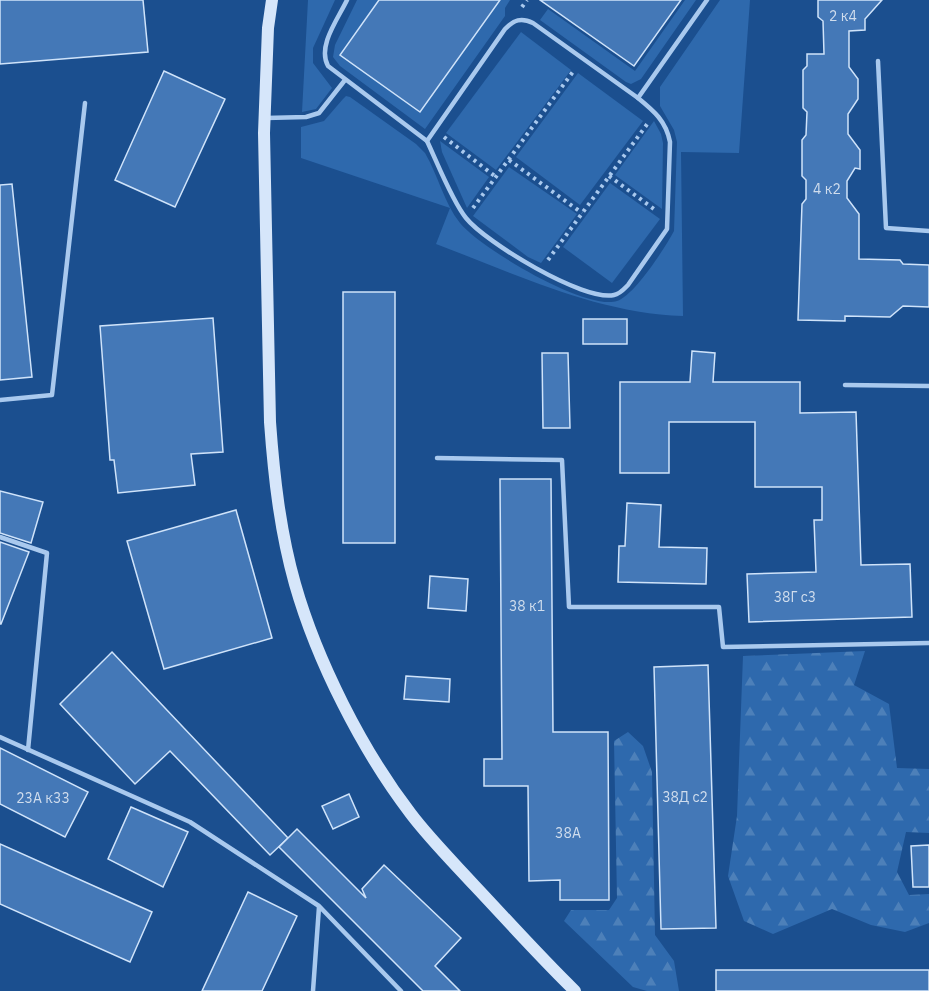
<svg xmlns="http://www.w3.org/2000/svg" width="929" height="991" font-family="'IBM Plex Sans',sans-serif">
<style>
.green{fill:#2e69ad}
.forest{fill:url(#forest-firs)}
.building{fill:#4478b7;stroke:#cfe3fa;stroke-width:1.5}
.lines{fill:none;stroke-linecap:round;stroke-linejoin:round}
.path{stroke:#a9c9ee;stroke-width:4;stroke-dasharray:3 4.5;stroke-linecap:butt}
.lane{stroke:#a9c9ee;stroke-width:4.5}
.secondary{stroke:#d6e6fa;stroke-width:12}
.labels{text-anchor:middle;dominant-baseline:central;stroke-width:4.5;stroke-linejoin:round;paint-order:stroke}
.number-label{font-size:14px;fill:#d0dded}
</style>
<defs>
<pattern id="forest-firs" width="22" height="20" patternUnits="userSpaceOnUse" patternTransform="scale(1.5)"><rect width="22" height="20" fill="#2e69ad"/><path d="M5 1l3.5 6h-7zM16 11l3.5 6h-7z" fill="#4d80b9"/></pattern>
</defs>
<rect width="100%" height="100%" fill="#1b4f8f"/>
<!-- green -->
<g class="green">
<path d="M 308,0 L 335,0 L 313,48 L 313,63 L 332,88 L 316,109 L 302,112 Z"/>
<path d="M 357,0 L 379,0 L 340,55 L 420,112 L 500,0 L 510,0 L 505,8 L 505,16 L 425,129 L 340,66 L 333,57 L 335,45 Z"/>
<path d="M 685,0 L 696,0 L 641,79 L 631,84 L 626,82 L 540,20 L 548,9 L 635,71 Z"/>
<path d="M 720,0 L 750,0 L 739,153 L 681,152 L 683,316 C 596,313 516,274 436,244 L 450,208 L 301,158 L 301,127 L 324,121 L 343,99 L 346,96 L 350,97 L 416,144 L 425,153 C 438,175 444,203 460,223 C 480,248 586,311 617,301 C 634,296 665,248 674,231 L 677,142 L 674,130 L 660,106 L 660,87 Z"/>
<path d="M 521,32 L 571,70 L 496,170 L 446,133 Z"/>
<path d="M 578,73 L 643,121 L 580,205 L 516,157 Z"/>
<path d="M 654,121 L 661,134 L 663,143 L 662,209 L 615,175 Z"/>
<path d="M 440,141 L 489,177 L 467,208 L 442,152 Z"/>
<path d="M 509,167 L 577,214 L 541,263 L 528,257 L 473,216 Z"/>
<path d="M 610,183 L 660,219 L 612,283 L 563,247 Z"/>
</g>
<!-- forest -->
<g class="forest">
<path d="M 865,651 L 854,685 L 889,704 L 897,768 L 929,769 L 929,833 L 906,832 L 897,872 L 909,895 L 929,894 L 929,923 L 905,932 L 871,925 L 832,909 L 773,934 L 744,921 L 728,876 L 737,816 L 743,656 Z"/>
<path d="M 628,732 L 643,746 L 652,772 L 655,935 L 674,961 L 679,991 L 647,991 L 633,987 L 564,921 L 571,910 L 609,910 L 617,898 L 614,741 Z"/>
</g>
<!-- building -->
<g class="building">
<path d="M 0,0 L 143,0 L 148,52 L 0,64 Z"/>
<path d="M 379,0 L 500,0 L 420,112 L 340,55 Z"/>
<path d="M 540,0 L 681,0 L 634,66 Z"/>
<path d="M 818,0 L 882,0 L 865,19 L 865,30 L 849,31 L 849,67 L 858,79 L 858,99 L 848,114 L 848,134 L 860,150 L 860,169 L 855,168 L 847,181 L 847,198 L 859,214 L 859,259 L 900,260 L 903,264 L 929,265 L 929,307 L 903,306 L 890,317 L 845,316 L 845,321 L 798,320 L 802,204 L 806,199 L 806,180 L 802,176 L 802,140 L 806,135 L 807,112 L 803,108 L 803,70 L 807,66 L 807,54 L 824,54 L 823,21 L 818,17 Z"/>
<path d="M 164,71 L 225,99 L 175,207 L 115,180 Z"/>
<path d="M 12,184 L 32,377 L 0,380 L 0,185 Z"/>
<rect x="343" y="292" width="52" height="251"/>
<path d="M 213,318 L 223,452 L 191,454 L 195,485 L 118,493 L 114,460 L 110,460 L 100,326 Z"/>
<rect x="583" y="319" width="44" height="25"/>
<path d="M 692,351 L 715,353 L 713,382 L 800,382 L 800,413 L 856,412 L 861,565 L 910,564 L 912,617 L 749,622 L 747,574 L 816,572 L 814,520 L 822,520 L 822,487 L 755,487 L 755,422 L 669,422 L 669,473 L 620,473 L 620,382 L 690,382 Z"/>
<path d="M 542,353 L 568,353 L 570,428 L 543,428 Z"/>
<path d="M 500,479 L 551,479 L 553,732 L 608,732 L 609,900 L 560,900 L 560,880 L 529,881 L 528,786 L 484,786 L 484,759 L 502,759 Z"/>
<path d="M 0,491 L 43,502 L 31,543 L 0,533 Z"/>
<path d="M 627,503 L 661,505 L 659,547 L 707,548 L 706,584 L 618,582 L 619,546 L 625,546 Z"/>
<path d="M 236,510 L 272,638 L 164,669 L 127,541 Z"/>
<path d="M 0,542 L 29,552 L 1,624 L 0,624 Z"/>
<path d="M 430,576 L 468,579 L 466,611 L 428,608 Z"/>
<path d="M 112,652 L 288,838 L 270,855 L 170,751 L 135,784 L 60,704 Z"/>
<path d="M 708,665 L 716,928 L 661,929 L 654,667 Z"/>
<path d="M 406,676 L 450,679 L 449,702 L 404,699 Z"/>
<path d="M 0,748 L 88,792 L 65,837 L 0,804 Z"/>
<path d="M 349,794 L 359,817 L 333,829 L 322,806 Z"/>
<path d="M 131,807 L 188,832 L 163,887 L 108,859 Z"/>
<path d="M 297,829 L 366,898 L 362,889 L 384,865 L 461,938 L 435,966 L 460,991 L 423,991 L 279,847 Z"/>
<path d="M 0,844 L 152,912 L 130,962 L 0,904 Z"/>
<path d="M 929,845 L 929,887 L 913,887 L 911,846 Z"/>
<path d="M 248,892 L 297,916 L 262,991 L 202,991 Z"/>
<rect x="716" y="970" width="213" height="21"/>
</g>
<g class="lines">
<!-- path -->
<g class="path">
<path d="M 522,7 L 527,0"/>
<path d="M 444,137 L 496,177"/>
<path d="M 509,160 L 582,213"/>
<path d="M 609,176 L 654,209"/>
<path d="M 473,208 L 575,69"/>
<path d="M 548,260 L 648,123"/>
</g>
<!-- lane -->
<g class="lane">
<path d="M 347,0 C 338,19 317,46 328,66 L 427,141 L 505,29 C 514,20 521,17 533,23 L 638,98 L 707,0"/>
<path d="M 878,61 L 886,228 L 929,231"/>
<path d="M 266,118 L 306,117 L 319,113 L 345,80"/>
<path d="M 427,141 C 437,162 452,201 466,218 C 485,242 584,302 614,295 C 620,294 624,289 628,285 L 667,229 L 670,142 C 666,121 654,111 638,98"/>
<path d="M 845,385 L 929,386"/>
<path d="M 0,400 L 52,395 L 85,103"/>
<path d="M 437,458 L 562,460 L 569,607 L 719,607 L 723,647 L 929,643"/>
<path d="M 0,537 L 47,553 L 28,750"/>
<path d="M 0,737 L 190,822 L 319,906 L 401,991"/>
<path d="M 313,991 L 319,907"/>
</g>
<!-- secondary -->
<path class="secondary" d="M 272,0 L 268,28 L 264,133 L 270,422 C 274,477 280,531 295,584 C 317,661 362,750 411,814 C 430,839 453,862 475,886 C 508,921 540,957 575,991"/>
</g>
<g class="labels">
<!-- number labels -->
<g class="number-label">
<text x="843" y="16">2 к4</text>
<text x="827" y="189">4 к2</text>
<text x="795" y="597">38Г с3</text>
<text x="527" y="606">38 к1</text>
<text x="685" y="797">38Д с2</text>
<text x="43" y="798">23А к33</text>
<text x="568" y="833">38А</text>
</g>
</g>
</svg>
